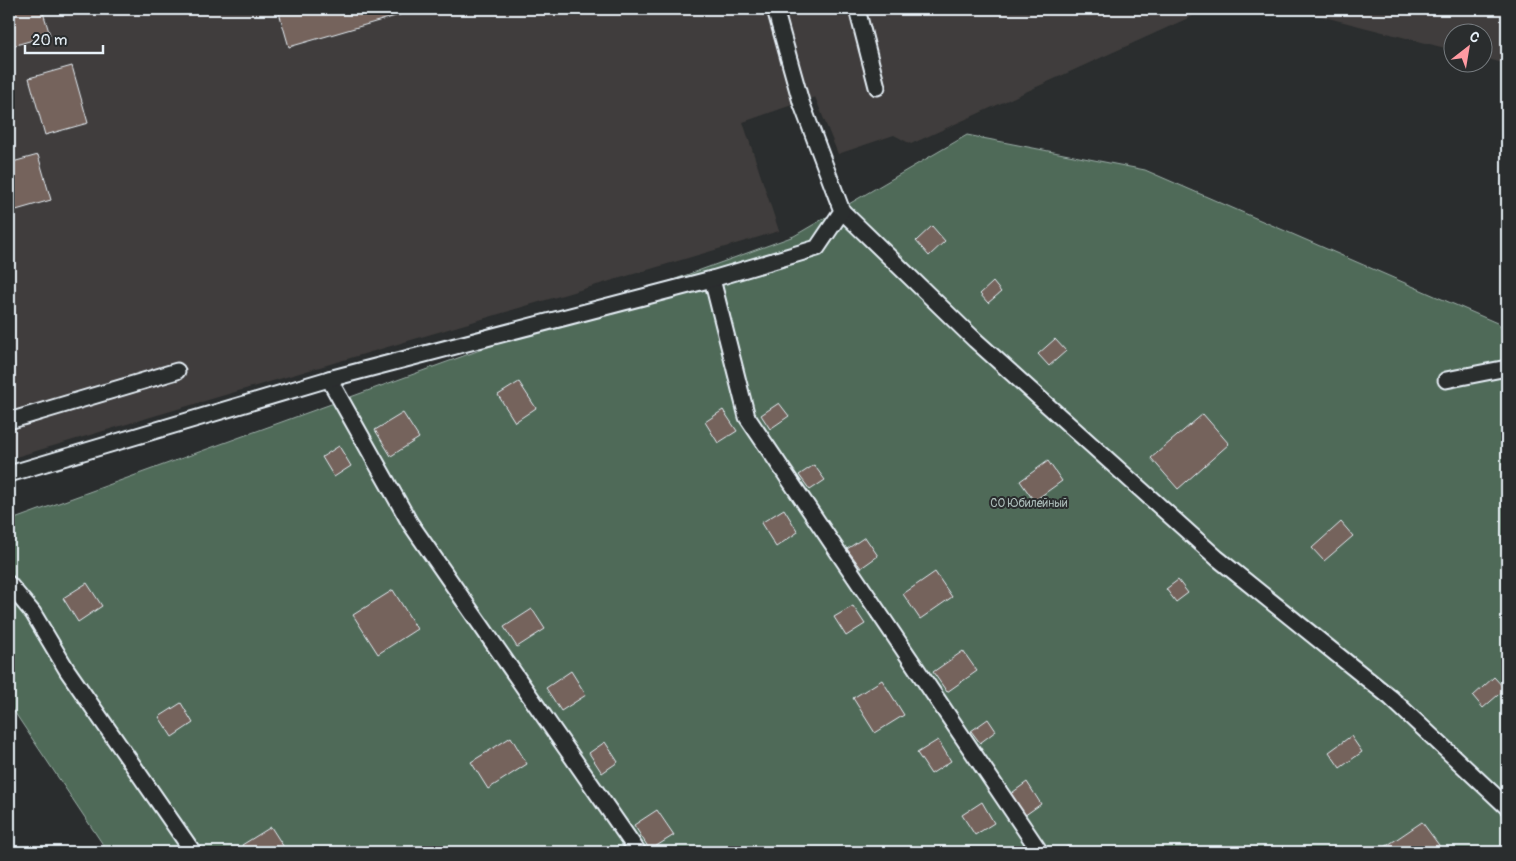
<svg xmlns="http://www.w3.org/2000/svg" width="1516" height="861" font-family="Pangolin,sans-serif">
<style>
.built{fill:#403d3c}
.green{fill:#506a59;stroke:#9caea8}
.building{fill:#74635c;stroke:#e8f1f8}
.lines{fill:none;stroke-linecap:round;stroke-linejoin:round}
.service-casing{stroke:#e8f1f8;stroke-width:19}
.service{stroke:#2a2d2e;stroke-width:15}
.labels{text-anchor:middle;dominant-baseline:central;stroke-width:4;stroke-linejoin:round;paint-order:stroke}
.park-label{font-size:12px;fill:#abbbb8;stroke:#2a2d2e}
</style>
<rect width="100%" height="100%" fill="#2a2d2e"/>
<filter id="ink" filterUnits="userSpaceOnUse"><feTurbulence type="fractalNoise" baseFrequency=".02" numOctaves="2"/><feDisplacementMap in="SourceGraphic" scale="10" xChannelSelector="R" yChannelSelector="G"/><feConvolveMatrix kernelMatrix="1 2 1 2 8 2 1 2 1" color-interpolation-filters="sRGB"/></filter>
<g filter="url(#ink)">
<!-- built -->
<g class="built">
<path d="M 9,9 L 1208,9 L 911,144 L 894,135 L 838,154 L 815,97 L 743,122 L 779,231 L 9,459 Z"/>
<path d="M 1293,9 L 1507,9 L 1507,64 L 1484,58 L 1484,32 L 1454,32 L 1453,50 Z"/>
</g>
<!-- green -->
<path class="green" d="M 967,135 L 1145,170 L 1497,323 L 1507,335 L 1507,852 L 108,852 L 9,704 L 9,521 L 794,236 Z"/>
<!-- building -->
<g class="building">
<path d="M 9,9 L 42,9 L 50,35 L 9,47 Z"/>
<path d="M 278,9 L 420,9 L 289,47 Z"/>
<path d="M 72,66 L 88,123 L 45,135 L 29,78 Z"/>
<path d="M 38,155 L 51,200 L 9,212 L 9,163 Z"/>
<path d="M 932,226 L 945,241 L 929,256 L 916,241 Z"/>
<path d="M 993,282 L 1001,292 L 988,303 L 980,294 Z"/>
<path d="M 1055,339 L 1066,351 L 1049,366 L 1038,354 Z"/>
<path d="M 519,382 L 536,408 L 515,422 L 498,395 Z"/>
<path d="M 779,403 L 789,416 L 770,429 L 761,415 Z"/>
<path d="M 723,410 L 737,431 L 718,443 L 705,422 Z"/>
<path d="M 403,413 L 419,438 L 391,456 L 375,430 Z"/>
<path d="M 1203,414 L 1229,444 L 1178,489 L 1151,458 Z"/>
<path d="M 339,446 L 351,466 L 334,477 L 322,457 Z"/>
<path d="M 1048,461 L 1062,481 L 1034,501 L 1020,481 Z"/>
<path d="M 814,465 L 825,480 L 810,490 L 799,475 Z"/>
<path d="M 784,509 L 798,532 L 776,547 L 761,523 Z"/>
<path d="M 1341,522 L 1353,536 L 1324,561 L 1312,548 Z"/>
<path d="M 865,537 L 878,556 L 861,568 L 847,549 Z"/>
<path d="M 935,572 L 952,597 L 920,619 L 903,594 Z"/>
<path d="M 1178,580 L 1188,593 L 1176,602 L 1166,589 Z"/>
<path d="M 87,583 L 102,606 L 78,622 L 63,598 Z"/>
<path d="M 393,590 L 417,629 L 378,654 L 353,615 Z"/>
<path d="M 853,606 L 865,624 L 846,636 L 834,617 Z"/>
<path d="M 532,609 L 545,629 L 517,647 L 504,627 Z"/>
<path d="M 963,651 L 977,671 L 947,692 L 933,672 Z"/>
<path d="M 571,671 L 586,695 L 561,711 L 546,688 Z"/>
<path d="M 1494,677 L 1505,689 L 1483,708 L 1473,696 Z"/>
<path d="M 882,680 L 904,715 L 875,733 L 853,698 Z"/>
<path d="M 181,703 L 193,723 L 172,737 L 159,717 Z"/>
<path d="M 988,719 L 996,731 L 980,743 L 971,731 Z"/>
<path d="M 1351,736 L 1362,752 L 1340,768 L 1329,752 Z"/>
<path d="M 511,737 L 527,764 L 488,789 L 471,762 Z"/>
<path d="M 938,740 L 951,761 L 931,774 L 917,753 Z"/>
<path d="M 605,742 L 618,762 L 602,773 L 589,753 Z"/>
<path d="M 1027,782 L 1041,804 L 1024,816 L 1009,795 Z"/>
<path d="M 982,802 L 994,823 L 975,835 L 962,815 Z"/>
<path d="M 657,810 L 674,835 L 650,850 L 634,825 Z"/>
<path d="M 1422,822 L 1444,852 L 1389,852 L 1385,847 Z"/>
<path d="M 271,827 L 287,852 L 246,852 L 242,845 Z"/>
<path d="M 1068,846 L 1072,852 L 1058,852 Z"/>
</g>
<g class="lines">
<!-- service casing -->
<g class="service-casing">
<g id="service">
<path d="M 857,9 L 877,87"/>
<path d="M 842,211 L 975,340 L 1217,558 L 1391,698 L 1507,807"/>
<path d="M 712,279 L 747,417 L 1040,852"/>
<path d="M 329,379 L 410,523 L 638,852"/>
<path d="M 1446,380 L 1507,368"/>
<path d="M 9,421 L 177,371"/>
<path d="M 9,474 L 329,379 L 712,279 L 817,248 L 842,211 L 801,102 L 775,9"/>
<path d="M 9,584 L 33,613 L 67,670 L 193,852"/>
</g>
</g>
<!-- service -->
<use href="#service" class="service"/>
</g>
</g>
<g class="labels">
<!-- park labels -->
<g class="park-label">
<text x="1029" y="503">СО Юбилейный</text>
</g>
</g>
<!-- margin -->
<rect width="1516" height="861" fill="none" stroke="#2a2d2e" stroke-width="30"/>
<rect x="15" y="15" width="1486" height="831" fill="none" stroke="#e8f1f8" stroke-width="2" filter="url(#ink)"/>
<!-- north arrow -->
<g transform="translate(1468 48) rotate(31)"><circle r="24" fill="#2a2d2e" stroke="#767b7f"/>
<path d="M0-4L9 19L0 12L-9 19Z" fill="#ff9aa2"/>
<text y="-8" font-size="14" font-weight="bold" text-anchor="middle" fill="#e8f1f8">С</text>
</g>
<!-- scale -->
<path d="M25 45v8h78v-8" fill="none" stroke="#e8f1f8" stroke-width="2.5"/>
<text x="32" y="45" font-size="15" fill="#e8f1f8" stroke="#2a2d2e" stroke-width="4" paint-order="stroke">20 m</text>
</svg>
